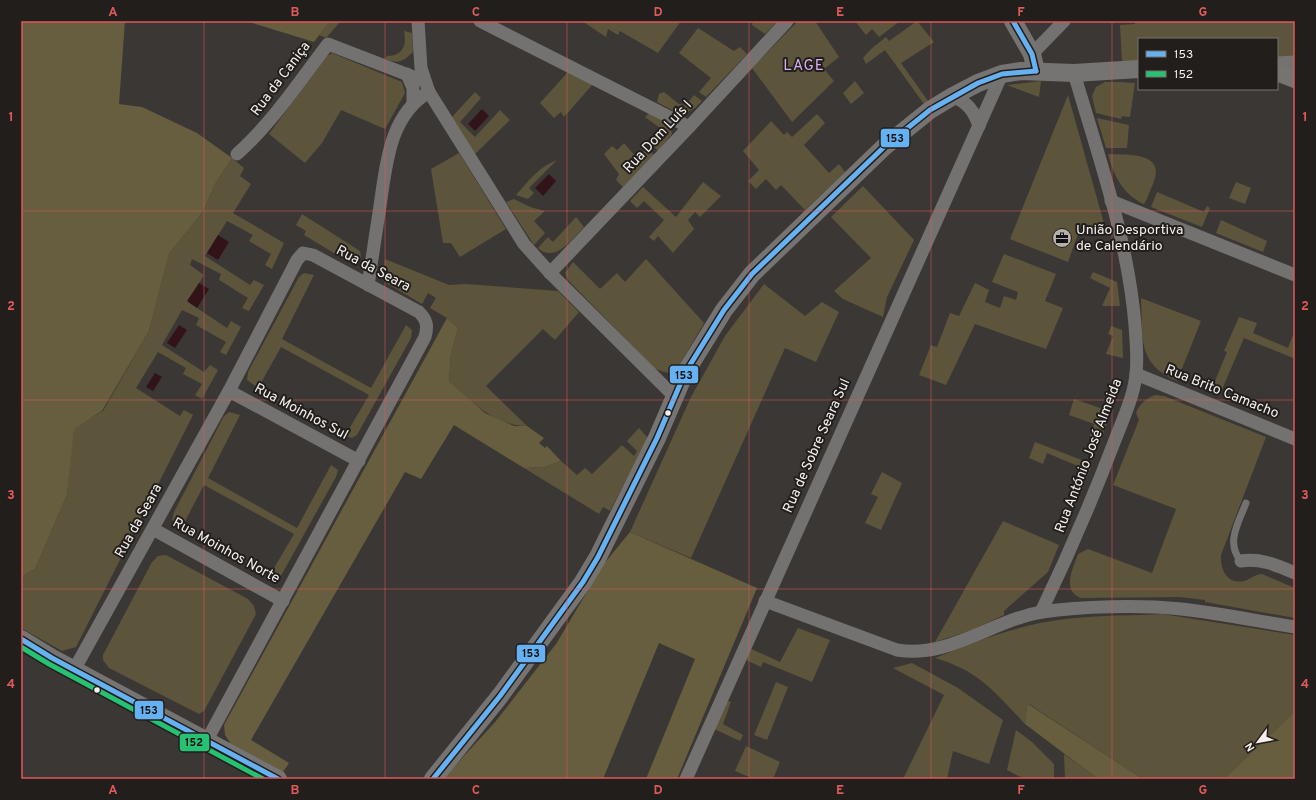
<svg xmlns="http://www.w3.org/2000/svg" width="1316" height="800" font-family="Overpass,sans-serif">
<style>
.green{fill:#5c553c}
.forest{fill:#665e3e}
.water{fill:#321418}
.lines{fill:none;stroke-linecap:round;stroke-linejoin:round}
.lane{stroke:#747270;stroke-width:7}
.street{stroke:#747270;stroke-width:13}
.secondary{stroke:#767472;stroke-width:18}
.bus-1-casing{stroke:#221e1c;stroke-width:8}
.bus-2-casing{stroke:#221e1c;stroke-width:8}
.bus-1{stroke:#66b1f2;stroke-width:5}
.bus-2{stroke:#26c172;stroke-width:5}
.grid{fill:none;stroke:#de5a59;stroke-width:1;stroke-opacity:0.55}
.bus-dot{fill:#f5f0ec;stroke:#221e1c;stroke-width:1.5}
.labels{text-anchor:middle;dominant-baseline:central;stroke-width:4;stroke-linejoin:round;paint-order:stroke}
.street-label{font-size:14px;fill:#f5f0ec;stroke:#221e1c}
.poi-label{font-size:14px;fill:#f5f0ec;stroke:#221e1c;text-anchor:start}
.neighbourhood-label{font-size:15px;letter-spacing:1px;fill:#d8aff0;stroke:#221e1c}
.line-badge{stroke:#221e1c;stroke-width:1.5}
.pale-badge-label{font-size:11px;text-anchor:middle;font-weight:bold;fill:#111}
.neatline{fill:none;stroke:#de5a59;stroke-width:1.5}
.grid-label{font-size:13px;text-anchor:middle;font-weight:bold;fill:#de5a59}
</style>
<rect width="100%" height="100%" fill="#3b3734"/>
<!-- green -->
<g class="green">
<path d="M 330,21 L 341,21 L 326,38 L 319,35 Z"/>
<path d="M 582,21 L 681,21 L 658,53 L 620,31 L 618,35 L 608,29 L 606,37 Z"/>
<path d="M 753,21 L 778,21 L 765,34 L 752,25 Z"/>
<path d="M 798,21 L 815,21 L 839,57 L 824,69 L 834,81 L 792,122 L 752,68 Z"/>
<path d="M 855,21 L 900,21 L 879,37 L 872,29 L 866,35 Z"/>
<path d="M 917,21 L 934,42 L 901,63 L 928,101 L 924,104 L 885,50 L 866,64 L 863,58 L 871,49 L 886,37 L 889,41 Z"/>
<path d="M 1135,21 L 1295,21 L 1295,57 L 1277,57 L 1277,39 L 1139,39 L 1139,61 L 1122,62 L 1120,25 L 1135,24 Z"/>
<path d="M 698,28 L 734,51 L 740,47 L 747,54 L 706,97 L 699,92 L 711,78 L 679,53 Z"/>
<path d="M 404,31 L 412,33 L 413,52 C 402,62 399,64 385,59 L 387,56 C 403,56 407,45 404,31 Z"/>
<path d="M 332,53 L 402,82 L 405,93 L 385,129 L 341,110 L 322,143 L 305,163 L 269,134 L 327,56 Z"/>
<path d="M 568,72 L 593,84 L 564,117 L 561,112 L 554,118 L 540,103 Z"/>
<path d="M 855,81 L 864,93 L 851,104 L 843,93 Z"/>
<path d="M 1041,81 L 1039,97 L 1007,85 Z"/>
<path d="M 1120,82 L 1135,83 L 1130,117 L 1122,116 L 1121,119 L 1096,113 L 1092,96 L 1096,87 L 1105,82 Z"/>
<path d="M 475,92 L 481,98 L 460,122 L 475,137 L 500,110 L 510,120 L 475,154 L 452,117 Z"/>
<path d="M 664,92 L 679,104 L 686,105 L 694,95 L 702,101 L 695,108 L 686,113 L 674,111 L 657,102 L 659,94 Z"/>
<path d="M 1068,95 L 1105,227 L 1101,229 L 1082,223 L 1068,262 L 1010,239 Z"/>
<path d="M 649,113 L 670,125 L 672,134 L 658,151 L 652,144 L 659,136 L 660,128 L 645,117 Z"/>
<path d="M 817,114 L 825,123 L 804,145 L 829,173 L 839,164 L 845,172 L 805,210 L 781,185 L 776,190 L 766,179 L 756,189 L 748,181 L 759,170 L 743,151 L 771,121 L 784,135 L 787,132 L 792,137 Z"/>
<path d="M 1097,118 L 1129,125 L 1127,148 L 1106,148 Z"/>
<path d="M 624,143 L 637,158 L 647,148 L 654,155 L 623,187 L 616,180 L 619,174 L 604,154 L 612,146 L 617,150 Z"/>
<path d="M 459,153 L 506,229 L 460,257 L 451,243 L 443,243 L 431,169 Z"/>
<path d="M 1108,154 C 1129,155 1167,152 1153,184 C 1150,190 1148,198 1144,204 C 1123,195 1113,174 1108,154 Z"/>
<path d="M 232,158 L 244,168 L 240,176 L 251,184 L 233,213 L 284,243 L 272,269 L 265,265 L 271,254 L 249,241 L 253,235 L 227,221 L 205,256 L 250,285 L 254,280 L 264,285 L 249,311 L 242,308 L 248,298 L 219,280 L 221,274 L 192,259 L 190,265 L 204,275 L 188,302 L 227,328 L 231,321 L 241,327 L 226,355 L 220,352 L 226,342 L 196,325 L 199,318 L 182,310 L 162,345 L 204,372 L 210,365 L 218,370 L 202,399 L 195,395 L 202,384 L 183,374 L 186,368 L 158,352 L 136,388 L 180,416 L 184,410 L 193,415 L 76,647 L 62,651 L 21,628 L 21,577 L 35,569 L 67,495 L 73,429 L 103,411 L 149,331 L 169,254 L 204,210 L 215,184 Z"/>
<path d="M 557,160 L 529,188 L 534,193 L 528,199 L 516,195 C 529,181 538,167 557,160 Z"/>
<path d="M 703,182 L 721,196 L 700,217 L 695,212 L 688,220 L 694,229 L 673,253 L 658,236 L 654,241 L 649,237 L 664,220 L 644,201 L 637,208 L 630,201 L 643,187 L 676,217 Z"/>
<path d="M 1236,182 L 1251,188 L 1245,204 L 1229,198 Z"/>
<path d="M 863,186 L 914,240 L 887,297 L 883,317 L 843,299 L 834,291 L 871,258 L 831,217 Z"/>
<path d="M 1157,192 L 1204,212 L 1207,206 L 1210,208 L 1202,227 L 1151,207 Z"/>
<path d="M 514,199 L 530,207 L 545,211 L 534,221 L 545,233 L 534,245 L 506,202 Z"/>
<path d="M 302,214 L 360,251 L 361,257 L 357,263 L 352,264 L 304,235 L 306,231 L 296,225 Z"/>
<path d="M 576,217 L 584,227 C 573,238 555,264 538,248 L 548,237 L 553,242 Z"/>
<path d="M 1221,220 L 1267,241 L 1263,252 L 1216,233 Z"/>
<path d="M 1004,254 L 1056,274 L 1045,301 L 1063,308 L 1046,349 L 975,324 L 946,385 L 919,375 L 931,345 L 937,347 L 950,313 L 959,316 L 975,283 L 989,290 L 985,302 L 1000,308 L 1004,296 L 1016,300 L 1018,292 L 992,282 Z"/>
<path d="M 385,259 L 449,285 L 466,284 L 558,291 L 579,312 L 555,340 L 543,329 L 486,386 L 527,426 C 493,425 473,402 449,381 L 451,354 L 458,328 L 447,318 L 430,308 L 436,298 L 428,293 L 422,304 L 388,284 L 383,278 Z"/>
<path d="M 646,259 L 704,323 L 677,369 L 668,373 L 655,369 L 568,280 L 565,273 L 573,262 L 600,289 L 617,273 L 625,282 Z"/>
<path d="M 1093,272 L 1117,282 L 1120,306 L 1102,306 L 1110,288 L 1090,278 Z"/>
<path d="M 304,273 L 314,275 L 282,339 L 371,388 L 406,325 L 412,330 L 411,338 L 357,435 L 352,438 L 345,436 L 369,395 L 281,347 L 258,388 L 247,380 L 248,372 L 299,277 Z"/>
<path d="M 764,284 L 805,316 L 822,302 L 839,312 L 816,362 L 785,348 L 691,558 L 630,532 L 691,397 L 725,336 Z"/>
<path d="M 1141,298 L 1201,321 L 1177,381 C 1136,364 1143,336 1141,298 Z"/>
<path d="M 1239,317 L 1257,323 L 1253,333 L 1288,348 L 1295,330 L 1295,351 L 1293,358 L 1244,338 L 1221,392 L 1204,385 L 1207,378 L 1215,381 L 1227,352 L 1224,351 Z"/>
<path d="M 1111,326 L 1122,330 L 1123,358 L 1106,354 L 1113,336 L 1108,334 Z"/>
<path d="M 1155,395 L 1164,396 L 1266,437 L 1221,555 C 1220,569 1227,585 1244,581 C 1251,579 1255,574 1262,574 L 1295,588 L 1293,604 L 1295,605 L 1295,618 L 1205,602 L 1205,600 L 1180,597 L 1081,598 C 1061,590 1073,569 1078,554 L 1088,549 L 1152,573 L 1176,509 L 1113,485 L 1139,420 L 1136,413 C 1139,404 1146,399 1155,395 Z"/>
<path d="M 1107,397 L 1115,400 L 1101,440 L 1090,436 L 1094,424 L 1069,415 L 1074,399 L 1103,409 Z"/>
<path d="M 229,412 L 240,415 L 208,478 L 297,528 L 331,465 L 338,470 L 336,477 L 282,574 L 278,578 L 270,575 L 294,534 L 204,485 L 182,527 L 172,520 L 174,512 L 224,416 Z"/>
<path d="M 639,428 L 648,438 L 610,511 L 603,507 L 599,514 L 524,468 L 545,467 L 561,461 L 577,475 L 585,468 L 592,474 L 622,445 L 634,456 L 637,451 L 627,441 Z"/>
<path d="M 1035,442 L 1092,464 L 1081,492 L 1072,488 L 1080,467 L 1047,453 L 1043,464 L 1029,458 Z"/>
<path d="M 882,472 L 902,483 L 881,530 L 865,523 L 878,497 L 871,494 Z"/>
<path d="M 1003,521 L 1059,545 L 1048,572 L 1004,611 L 1004,615 L 972,630 L 935,642 Z"/>
<path d="M 166,555 L 248,599 L 254,606 L 256,614 L 204,711 L 199,714 L 109,668 L 103,660 L 103,655 L 152,562 L 158,556 Z"/>
<path d="M 1162,614 L 1295,635 L 1295,711 L 1224,779 L 1143,779 L 1029,704 L 1025,724 C 994,691 979,671 935,658 C 969,644 1003,631 1040,623 C 1079,615 1121,616 1162,614 Z"/>
<path d="M 798,628 L 830,640 L 812,682 L 763,662 L 761,667 L 744,659 L 749,648 L 780,662 Z"/>
<path d="M 912,663 L 958,688 L 1003,720 L 989,764 L 953,751 L 947,779 L 903,779 L 944,695 L 893,668 Z"/>
<path d="M 776,682 L 788,687 L 767,740 L 754,735 Z"/>
<path d="M 726,700 L 731,702 L 723,724 L 743,735 L 740,741 L 714,729 Z"/>
<path d="M 1016,730 L 1032,742 L 1054,764 L 1054,779 L 1024,779 L 1007,770 Z"/>
<path d="M 746,746 L 780,762 L 773,779 L 754,779 L 735,771 Z"/>
<path d="M 1064,754 L 1098,779 L 1065,779 Z"/>
</g>
<!-- forest -->
<g class="forest">
<path d="M 21,21 L 125,21 L 119,104 L 142,107 L 197,133 L 232,158 L 215,184 L 204,210 L 169,254 L 149,331 L 102,411 L 74,429 L 67,495 L 35,569 L 21,577 Z"/>
<path d="M 246,21 L 330,21 L 314,42 Z"/>
<path d="M 447,318 L 458,328 L 451,354 L 449,381 L 485,413 L 514,426 L 527,426 L 544,438 L 539,443 L 545,448 L 547,446 L 561,461 L 545,467 L 524,468 L 454,425 L 421,479 L 405,472 L 251,740 L 289,763 L 283,772 L 231,744 L 225,735 L 224,725 Z"/>
<path d="M 630,532 L 757,588 L 677,779 L 646,779 L 695,659 L 659,643 L 603,779 L 443,779 L 496,721 L 556,644 L 603,565 Z"/>
<path d="M 1028,704 L 1143,779 L 1098,779 L 1025,724 Z"/>
<path d="M 1295,711 L 1295,779 L 1224,779 Z"/>
</g>
<!-- water -->
<g class="water">
<path d="M 482,109 L 489,116 L 475,131 L 468,124 Z"/>
<path d="M 549,174 L 556,181 L 543,196 L 535,188 Z"/>
<path d="M 218,235 L 229,242 L 218,260 L 207,253 Z"/>
<path d="M 199,283 L 209,289 L 197,308 L 187,301 Z"/>
<path d="M 179,325 L 187,330 L 175,348 L 167,343 Z"/>
<path d="M 155,373 L 162,377 L 153,391 L 146,387 Z"/>
</g>
<g class="lines">
<!-- lane -->
<path class="lane" d="M 1241,561 C 1225,543 1239,522 1246,503"/>
<!-- street -->
<g class="street">
<path d="M 418,21 L 421,68 L 429,92 L 524,244 L 550,273 L 674,396"/>
<path d="M 480,21 L 689,127"/>
<path d="M 1032,54 L 1064,21"/>
<path d="M 1277,63 L 1295,62"/>
<path d="M 407,74 L 413,88 L 413,104"/>
<path d="M 953,96 C 968,103 974,111 979,126"/>
<path d="M 237,154 C 273,122 299,82 328,44 L 424,81"/>
<path d="M 1111,201 L 1295,275"/>
<path d="M 550,273 L 689,127 L 787,21"/>
<path d="M 368,285 C 372,259 376,232 380,206 C 386,166 389,115 429,92"/>
<path d="M 1136,374 L 1295,439"/>
<path d="M 229,391 L 359,461"/>
<path d="M 153,529 L 283,601"/>
<path d="M 1241,561 C 1261,558 1276,565 1295,573"/>
<path d="M 765,601 L 897,650 C 948,659 993,620 1042,612 C 1082,606 1141,605 1181,609 C 1219,613 1257,621 1295,627"/>
<path d="M 1041,612 C 1068,556 1093,498 1115,440 C 1123,419 1134,396 1136,374 C 1138,358 1136,341 1135,325 C 1128,239 1098,155 1074,73"/>
<path d="M 74,670 L 229,391 L 297,260 L 303,253 L 313,255 L 419,312 C 427,320 428,326 425,337 L 207,740"/>
<path d="M 686,779 L 1002,74"/>
</g>
<!-- secondary -->
<g class="secondary">
<path d="M 1013,21 L 1032,54 L 1036,71"/>
<path d="M 1277,72 L 1295,79"/>
<path d="M 21,639 L 52,658 L 278,779"/>
<path d="M 433,779 L 500,696 L 583,582 L 598,557 L 657,438 L 685,373 L 724,310 L 752,274 L 884,147 L 930,110 L 953,96 L 978,83 L 1002,74 L 1021,71 L 1074,73 L 1139,69"/>
</g>
<!-- bus-1 casing -->
<g class="bus-1-casing">
<g id="bus-1">
<path d="M 1013,21 L 1032,54 L 1036,71"/>
<path d="M 21,639 L 52,658 L 278,779"/>
<path d="M 433,779 L 500,696 L 583,582 L 598,557 L 657,438 L 685,373 L 724,310 L 752,274 L 884,147 L 930,110 L 978,83 L 1002,74 L 1036,71"/>
</g>
</g>
<!-- bus-2 casing -->
<g class="bus-2-casing">
<path id="bus-2" d="M 21,647 L 49,664 L 263,779"/>
</g>
<!-- bus-1 -->
<use href="#bus-1" class="bus-1"/>
<!-- bus-2 -->
<use href="#bus-2" class="bus-2"/>
</g>
<!-- grid -->
<path class="grid" d="M 204,21 L 204,779M 385,21 L 385,779M 567,21 L 567,779M 749,21 L 749,779M 931,21 L 931,779M 1112,21 L 1112,779M 21,211 L 1295,211M 21,400 L 1295,400M 21,589 L 1295,589"/>
<!-- icons -->
<defs>
<g id="office-disc" transform="scale(1)"><circle r="9.5" fill="#b4afac" stroke="#221e1c"/><path d="M-6-3h4V-5.5h4V-3h4V5H-6ZM-1-4.5V-3h2v-1.5ZM-6 0V1H6V0Z" fill="#111"/></g>
</defs>
<g fill-rule="evenodd">
<use href="#office-disc" x="1062" y="238"/>
</g>
<!-- markers -->
<g class="bus-dot">
<circle cx="668" cy="413" r="3.5"/>
<circle cx="97" cy="690" r="3.5"/>
</g>
<g class="labels">
<!-- street labels -->
<g class="street-label">
<text transform="translate(281 79) rotate(-53)">Rua da Caniça</text>
<text transform="translate(658 137) rotate(-47)">Rua Dom Luís I</text>
<text transform="translate(373 269) rotate(28)">Rua da Seara</text>
<text transform="translate(1222 392) rotate(22)">Rua Brito Camacho</text>
<text transform="translate(301 412) rotate(28)">Rua Moinhos Sul</text>
<text transform="translate(817 446) rotate(-66)">Rua de Sobre Seara Sul</text>
<text transform="translate(1089 456) rotate(-69)">Rua António José Almeida</text>
<text transform="translate(139 521) rotate(-61)">Rua da Seara</text>
<text transform="translate(226 551) rotate(29)">Rua Moinhos Norte</text>
</g>
<!-- poi labels -->
<g class="poi-label">
<text x="1076" y="230">União Desportiva<tspan x="1076" dy="16">de Calendário</tspan></text>
</g>
<!-- neighbourhood labels -->
<g class="neighbourhood-label">
<text x="804" y="66">LAGE</text>
</g>
</g>
<g class="line-badge">
<rect x="880" y="128" width="30" height="20" rx="4" fill="#66b1f2"/>
<rect x="669" y="365" width="30" height="19" rx="4" fill="#66b1f2"/>
<rect x="516" y="644" width="30" height="19" rx="4" fill="#66b1f2"/>
<rect x="134" y="700" width="30" height="20" rx="4" fill="#66b1f2"/>
<rect x="179" y="733" width="31" height="19" rx="4" fill="#26c172"/>
</g>
<g class="pale-badge-label">
<text x="895" y="142">153</text>
<text x="684" y="379">153</text>
<text x="531" y="657">153</text>
<text x="149" y="714">153</text>
<text x="194" y="746">152</text>
</g>
<!-- border -->
<rect width="1316" height="800" fill="none" stroke="#221e1c" stroke-width="44"/>
<!-- legend -->
<rect x="1138" y="38" width="140" height="52" fill="#221e1c" stroke="#76726f"/>
<rect x="1146" y="51" width="20" height="6" fill="#66b1f2" stroke="#76726f"/>
<text x="1174" y="58" font-size="12" fill="#f5f0ec">153</text>
<rect x="1146" y="71" width="20" height="6" fill="#26c172" stroke="#76726f"/>
<text x="1174" y="78" font-size="12" fill="#f5f0ec">152</text>
<!-- north arrow -->
<g transform="translate(1258 742) rotate(238)" stroke="#221e1c" stroke-width="3" paint-order="stroke">
<path d="M0-3L7 15L0 10L-7 15Z" fill="#f5f0ec"/>
<text y="-6" font-size="11" font-weight="bold" text-anchor="middle" fill="#f5f0ec">N</text>
</g>
<rect x="22" y="22" width="1272" height="756" class="neatline"/>
<g class="grid-label">
<text x="113" y="16">A</text>
<text x="295" y="16">B</text>
<text x="476" y="16">C</text>
<text x="658" y="16">D</text>
<text x="840" y="16">E</text>
<text x="1021" y="16">F</text>
<text x="1203" y="16">G</text>
<text x="11" y="121">1</text>
<text x="1305" y="121">1</text>
<text x="11" y="310">2</text>
<text x="1305" y="310">2</text>
<text x="11" y="499">3</text>
<text x="1305" y="499">3</text>
<text x="11" y="688">4</text>
<text x="1305" y="688">4</text>
<text x="113" y="794">A</text>
<text x="295" y="794">B</text>
<text x="476" y="794">C</text>
<text x="658" y="794">D</text>
<text x="840" y="794">E</text>
<text x="1021" y="794">F</text>
<text x="1203" y="794">G</text>
</g>
</svg>
